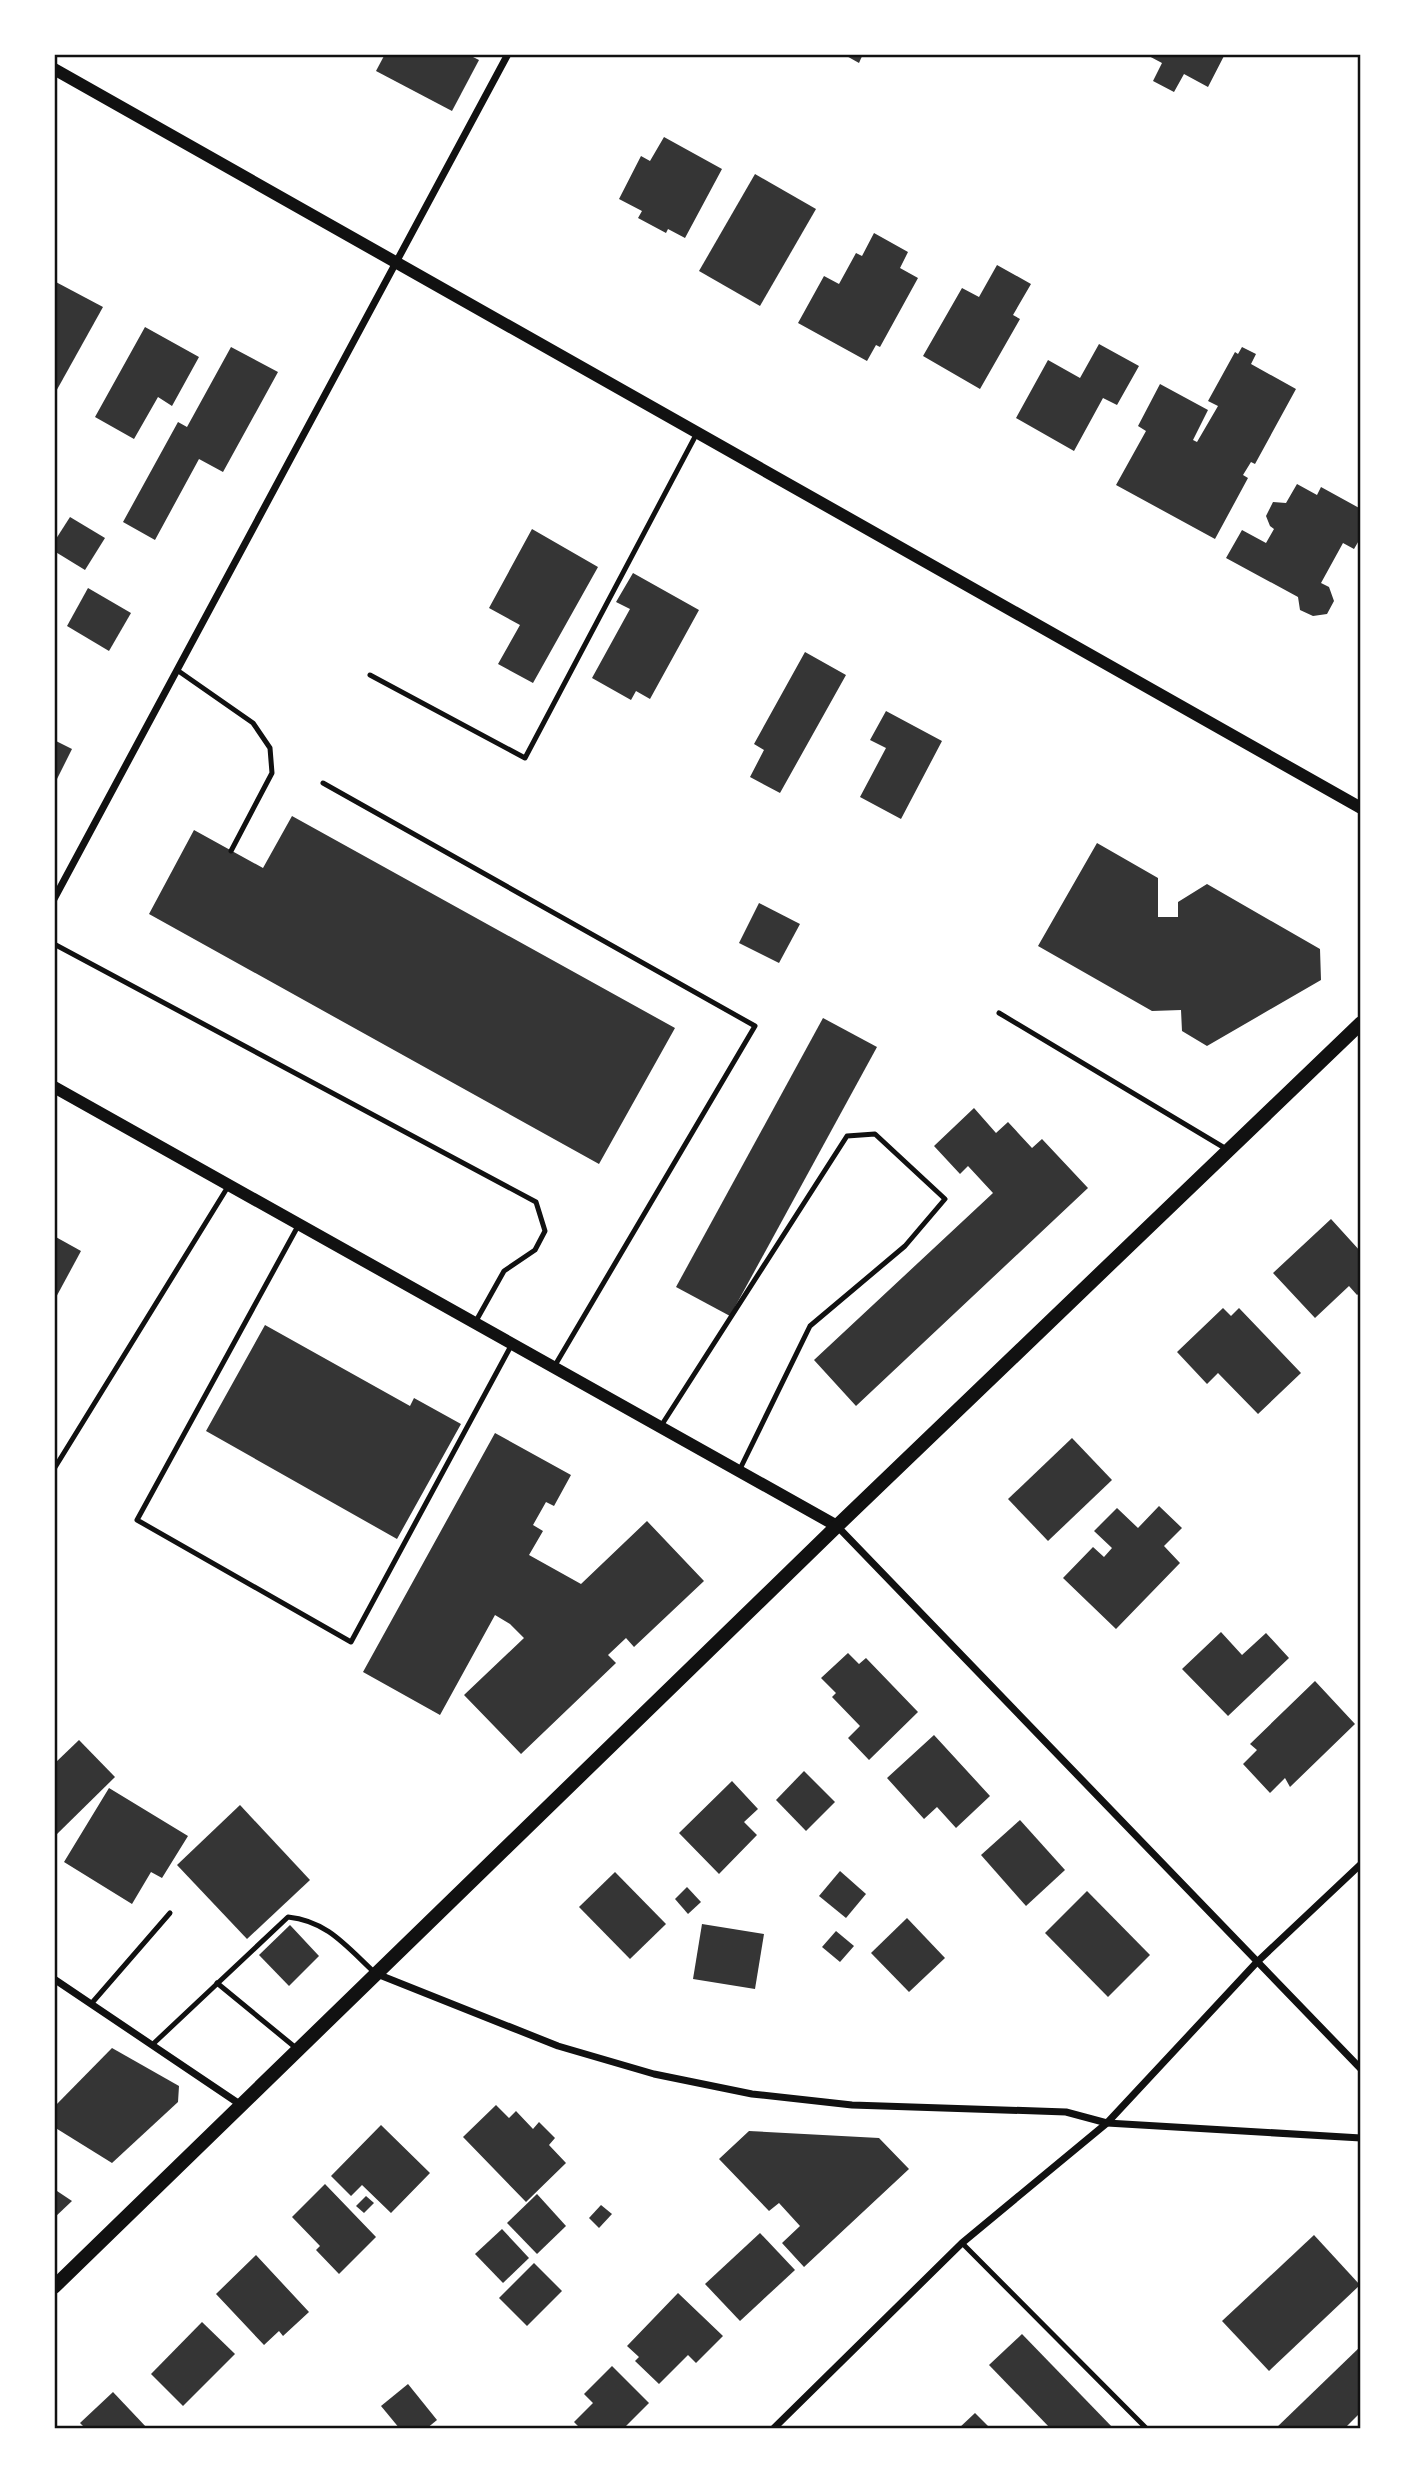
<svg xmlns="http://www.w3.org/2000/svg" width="1415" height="2483" font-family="Figtree,sans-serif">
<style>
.building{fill:#353535}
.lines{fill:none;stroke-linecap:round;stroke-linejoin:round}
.service{stroke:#111;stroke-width:5}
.minor{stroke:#111;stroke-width:7}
.tertiary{stroke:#111;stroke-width:12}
.secondary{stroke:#111;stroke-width:14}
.neatline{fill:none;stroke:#111;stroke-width:2.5}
</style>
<rect width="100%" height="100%" fill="#fff"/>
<!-- building -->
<g class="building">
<path d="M 385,54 L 467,54 L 479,60 L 452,111 L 376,71 Z"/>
<path d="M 843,54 L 863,54 L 859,63 Z"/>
<path d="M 1145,54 L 1225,54 L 1208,87 L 1184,74 L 1174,92 L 1153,81 L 1162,63 Z"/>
<path d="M 664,137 L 722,169 L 685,238 L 668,229 L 666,233 L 638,218 L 642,211 L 619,199 L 641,156 L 650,161 Z"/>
<path d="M 755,174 L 816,209 L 760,306 L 699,271 Z"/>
<path d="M 874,233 L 908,252 L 900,268 L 918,278 L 880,347 L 876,345 L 867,361 L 798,323 L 824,276 L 839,284 L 856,253 L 862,256 Z"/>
<path d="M 997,265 L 1031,284 L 1013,315 L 1020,319 L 980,389 L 923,356 L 962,288 L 979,297 Z"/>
<path d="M 54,281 L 103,307 L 54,395 Z"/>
<path d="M 145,327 L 199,357 L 172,406 L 158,397 L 134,439 L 95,417 Z"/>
<path d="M 1099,344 L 1139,366 L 1117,405 L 1103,398 L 1074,451 L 1016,418 L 1048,360 L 1080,378 Z"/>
<path d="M 231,347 L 278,372 L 223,472 L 199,459 L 155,540 L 123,522 L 178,422 L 187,427 Z"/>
<path d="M 1242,347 L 1256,354 L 1251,364 L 1296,389 L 1255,464 L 1251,462 L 1243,475 L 1248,478 L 1215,539 L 1116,485 L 1146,431 L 1138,426 L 1160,384 L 1208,410 L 1193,440 L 1197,442 L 1218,406 L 1208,401 L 1235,352 L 1238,354 Z"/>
<path d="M 1297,484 L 1317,495 L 1321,487 L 1361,509 L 1361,537 L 1354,549 L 1343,543 L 1321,583 L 1329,587 L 1334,601 L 1327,614 L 1313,616 L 1300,610 L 1298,597 L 1226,558 L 1242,530 L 1266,543 L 1274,529 L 1270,526 L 1266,516 L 1273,502 L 1286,503 Z"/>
<path d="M 70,517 L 105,538 L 85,570 L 54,551 L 54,542 Z"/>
<path d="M 532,529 L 598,567 L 533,683 L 498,664 L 520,625 L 489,608 Z"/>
<path d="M 633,573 L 699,610 L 650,699 L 636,691 L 631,700 L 592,678 L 630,609 L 616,602 Z"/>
<path d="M 88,588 L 131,613 L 109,651 L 67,626 Z"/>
<path d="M 805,652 L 846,675 L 780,793 L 750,777 L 764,750 L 754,744 Z"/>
<path d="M 886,711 L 942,741 L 901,819 L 860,797 L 886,748 L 870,740 Z"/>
<path d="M 54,740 L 72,749 L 54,785 Z"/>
<path d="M 292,816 L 675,1028 L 599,1164 L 149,914 L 194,830 L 263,868 Z"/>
<path d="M 1097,843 L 1158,878 L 1158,917 L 1178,917 L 1178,902 L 1207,884 L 1320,949 L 1321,980 L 1207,1046 L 1182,1031 L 1181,1010 L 1152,1011 L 1038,946 Z"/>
<path d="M 759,903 L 800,924 L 779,963 L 739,943 Z"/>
<path d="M 823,1018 L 877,1047 L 730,1316 L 676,1287 Z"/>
<path d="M 974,1108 L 996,1133 L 1008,1122 L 1032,1148 L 1042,1139 L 1088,1188 L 856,1406 L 814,1360 L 993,1193 L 968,1166 L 960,1174 L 934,1146 Z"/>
<path d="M 1331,1219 L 1361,1252 L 1361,1292 L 1357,1295 L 1349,1286 L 1315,1318 L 1273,1273 Z"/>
<path d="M 54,1236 L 81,1251 L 54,1301 Z"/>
<path d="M 1223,1308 L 1231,1316 L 1239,1308 L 1301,1373 L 1258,1414 L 1218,1373 L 1207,1384 L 1177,1352 Z"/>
<path d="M 265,1325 L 410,1406 L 414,1398 L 461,1424 L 397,1539 L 206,1431 Z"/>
<path d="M 495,1433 L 571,1475 L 554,1506 L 546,1502 L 533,1525 L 543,1531 L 529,1555 L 581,1584 L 647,1521 L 704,1581 L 634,1647 L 626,1638 L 608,1655 L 616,1663 L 521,1754 L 464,1695 L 524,1638 L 510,1624 L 495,1615 L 440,1715 L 363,1672 Z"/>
<path d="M 1072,1438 L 1112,1480 L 1048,1541 L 1008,1499 Z"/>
<path d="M 1159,1506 L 1182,1528 L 1164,1546 L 1180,1563 L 1116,1629 L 1063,1578 L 1093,1547 L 1104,1557 L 1112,1548 L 1094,1531 L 1117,1508 L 1138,1528 Z"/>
<path d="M 1221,1632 L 1242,1655 L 1266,1633 L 1289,1658 L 1228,1716 L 1182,1669 Z"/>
<path d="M 848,1653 L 859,1664 L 866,1658 L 918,1712 L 869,1760 L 848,1738 L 860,1726 L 832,1697 L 836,1693 L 821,1678 Z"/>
<path d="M 1315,1681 L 1355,1724 L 1290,1787 L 1285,1778 L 1270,1793 L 1243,1764 L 1257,1750 L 1250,1744 Z"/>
<path d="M 934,1735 L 990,1796 L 956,1828 L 937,1807 L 924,1819 L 887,1778 Z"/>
<path d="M 79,1740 L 115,1777 L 54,1837 L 54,1764 Z"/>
<path d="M 804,1771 L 835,1802 L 806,1831 L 776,1800 Z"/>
<path d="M 732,1781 L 758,1809 L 744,1822 L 757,1835 L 719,1874 L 679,1833 Z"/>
<path d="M 109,1788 L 188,1836 L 162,1878 L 151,1872 L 132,1904 L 64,1862 Z"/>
<path d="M 240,1805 L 310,1880 L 247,1939 L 177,1865 Z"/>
<path d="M 1020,1820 L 1065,1870 L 1026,1906 L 981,1855 Z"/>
<path d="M 840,1871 L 866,1894 L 846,1918 L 819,1896 Z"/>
<path d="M 615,1872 L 666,1924 L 630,1959 L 579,1907 Z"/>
<path d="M 687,1887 L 701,1902 L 688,1914 L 675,1899 Z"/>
<path d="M 1087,1891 L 1150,1955 L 1108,1997 L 1045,1933 Z"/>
<path d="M 907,1918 L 945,1958 L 909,1992 L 871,1953 Z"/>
<path d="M 702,1924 L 764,1934 L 755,1989 L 693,1979 Z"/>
<path d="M 290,1925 L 319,1956 L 289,1986 L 259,1955 Z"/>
<path d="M 836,1931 L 854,1946 L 840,1962 L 822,1947 Z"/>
<path d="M 112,2048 L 179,2086 L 178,2102 L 112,2163 L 54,2127 L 54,2107 Z"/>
<path d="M 496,2105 L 509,2118 L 516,2111 L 533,2129 L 539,2122 L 555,2138 L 549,2145 L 566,2163 L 526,2202 L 463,2137 Z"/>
<path d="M 381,2125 L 430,2173 L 391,2213 L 362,2185 L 351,2196 L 331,2176 Z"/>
<path d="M 749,2131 L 879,2138 L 909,2169 L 804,2267 L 782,2243 L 800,2226 L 779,2203 L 769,2211 L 719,2159 Z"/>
<path d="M 325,2184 L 376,2237 L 339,2274 L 316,2250 L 320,2246 L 292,2217 Z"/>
<path d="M 54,2189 L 72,2201 L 54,2218 Z"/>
<path d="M 537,2194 L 566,2226 L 537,2254 L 507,2223 Z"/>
<path d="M 366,2196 L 374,2203 L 364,2213 L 356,2206 Z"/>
<path d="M 601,2205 L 612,2214 L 599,2228 L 589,2218 Z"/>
<path d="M 502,2229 L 529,2258 L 503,2283 L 475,2254 Z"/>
<path d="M 760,2233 L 795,2270 L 740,2321 L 705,2284 Z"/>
<path d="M 1314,2235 L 1360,2285 L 1269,2371 L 1222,2321 Z"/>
<path d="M 256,2255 L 309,2312 L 283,2336 L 279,2331 L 264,2345 L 216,2294 Z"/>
<path d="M 534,2263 L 562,2291 L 527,2326 L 499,2298 Z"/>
<path d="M 678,2293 L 723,2336 L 696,2363 L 688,2355 L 659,2384 L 635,2361 L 639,2357 L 627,2346 Z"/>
<path d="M 202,2322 L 235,2354 L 183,2406 L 151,2374 Z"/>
<path d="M 1022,2334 L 1114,2429 L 1051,2429 L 989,2365 Z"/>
<path d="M 1361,2346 L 1361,2412 L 1344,2429 L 1275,2429 Z"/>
<path d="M 612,2366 L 649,2403 L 623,2429 L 581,2429 L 574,2422 L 593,2403 L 584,2394 Z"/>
<path d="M 408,2384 L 437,2420 L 426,2429 L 400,2429 L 381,2406 Z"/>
<path d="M 113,2392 L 148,2429 L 86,2429 L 80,2423 Z"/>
<path d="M 975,2413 L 991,2429 L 958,2429 Z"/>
</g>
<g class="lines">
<!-- service -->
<g class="service">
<path d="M 177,670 L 253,723 L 270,748 L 272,773 L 231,851"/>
<path d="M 370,675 L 525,758 L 697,433"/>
<path d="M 323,783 L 755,1026 L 554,1367"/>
<path d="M 54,944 L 536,1202 L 545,1231 L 535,1250 L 504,1271 L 476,1321"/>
<path d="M 999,1013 L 1228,1150"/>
<path d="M 298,1226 L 137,1520 L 351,1642 L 512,1344"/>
<path d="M 661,1426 L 847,1136 L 875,1134 L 945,1199 L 905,1246 L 810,1326 L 739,1471"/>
<path d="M 54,1469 L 229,1185"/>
<path d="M 217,1983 L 296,2048"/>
<path d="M 91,2004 L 170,1913"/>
<path d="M 152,2045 L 288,1917 C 327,1921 346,1946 374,1972"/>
<path d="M 962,2243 L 1147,2429"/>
</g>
<!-- minor -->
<g class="minor">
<path d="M 54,899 L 508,54"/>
<path d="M 837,1526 L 1361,2069"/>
<path d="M 377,1974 L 558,2046 L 654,2074 L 752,2094 L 852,2105 L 1066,2112 L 1107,2123 L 1361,2138"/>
<path d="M 54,1979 L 241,2105"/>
<path d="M 773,2429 L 962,2243 L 1107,2123 L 1257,1962 L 1361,1864"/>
</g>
<!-- tertiary -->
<g class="tertiary">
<path d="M 54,69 L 1361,808"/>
<path d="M 54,1087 L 837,1526"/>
</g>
<!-- secondary -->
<path class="secondary" d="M 54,2287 L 837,1526 L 1361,1023"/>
</g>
<!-- border -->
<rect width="1415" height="2483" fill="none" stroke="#ffffff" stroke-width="112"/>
<rect x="56" y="56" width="1303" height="2371" class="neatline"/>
</svg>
